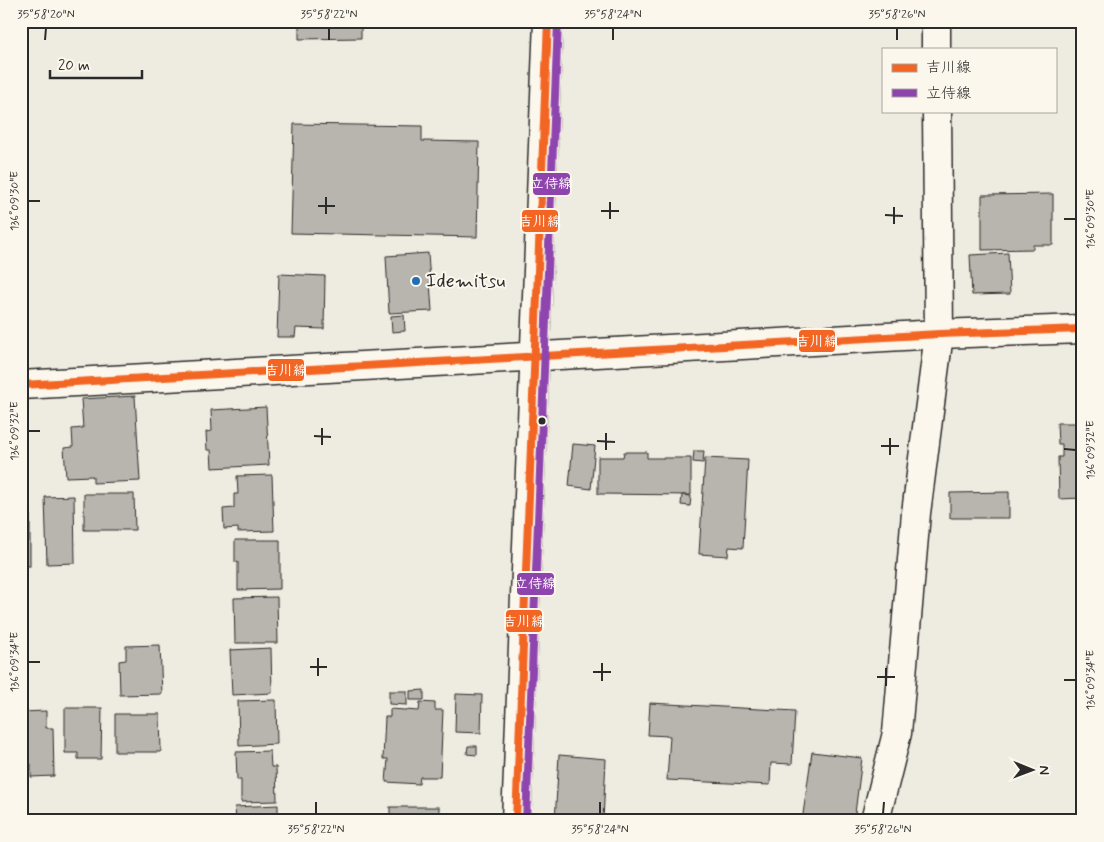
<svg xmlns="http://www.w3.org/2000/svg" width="1104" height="842" font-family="Mynerve,'Klee One',sans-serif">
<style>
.building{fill:#b8b5ae;stroke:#2b2b2b}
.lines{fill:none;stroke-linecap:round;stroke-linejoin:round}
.minor-casing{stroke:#2b2b2b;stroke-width:31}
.major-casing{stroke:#2b2b2b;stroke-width:31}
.highway-casing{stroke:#2b2b2b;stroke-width:31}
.minor{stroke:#fbf7ec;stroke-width:28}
.major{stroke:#fbf7ec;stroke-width:28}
.highway{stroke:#fbf7ec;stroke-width:28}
.bus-1-casing{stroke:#fbf7ec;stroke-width:11}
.bus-2-casing{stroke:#fbf7ec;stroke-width:11}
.bus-1{stroke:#f26522;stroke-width:8}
.bus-2{stroke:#8e44ad;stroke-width:8}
.ticks{fill:none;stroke:#2b2b2b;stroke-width:2}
.poi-dot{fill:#1f6fb2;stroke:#fbf7ec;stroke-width:2}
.bus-dot{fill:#2b2b2b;stroke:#fbf7ec;stroke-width:2}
.labels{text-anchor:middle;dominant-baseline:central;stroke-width:4;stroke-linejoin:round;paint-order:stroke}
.poi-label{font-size:20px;fill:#2b2b2b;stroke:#fbf7ec;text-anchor:start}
.line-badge{stroke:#fbf7ec;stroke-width:2}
.badge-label{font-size:14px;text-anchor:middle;font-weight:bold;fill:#fff}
.neatline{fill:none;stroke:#2b2b2b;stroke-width:2}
.ticks-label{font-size:12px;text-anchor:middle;fill:#2b2b2b}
</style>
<rect width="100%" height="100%" fill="#eeebe0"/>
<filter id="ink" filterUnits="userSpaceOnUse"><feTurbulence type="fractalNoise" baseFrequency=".02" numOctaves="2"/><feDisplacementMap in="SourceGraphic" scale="10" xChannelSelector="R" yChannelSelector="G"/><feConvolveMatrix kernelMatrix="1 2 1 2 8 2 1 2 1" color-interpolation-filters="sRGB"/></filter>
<g filter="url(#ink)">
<!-- building -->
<g class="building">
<path d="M 299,21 L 361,21 L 361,38 L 299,39 Z"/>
<path d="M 294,124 L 422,126 L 422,141 L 479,142 L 477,237 L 291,233 Z"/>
<path d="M 1053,194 L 1053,245 L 1033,245 L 1033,249 L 982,250 L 982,195 Z"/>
<path d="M 428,253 L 432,311 L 389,313 L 386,256 Z"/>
<path d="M 1008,253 L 1010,294 L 972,295 L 970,255 Z"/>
<path d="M 279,274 L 325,276 L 324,329 L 296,328 L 295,337 L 277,337 Z"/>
<path d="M 404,315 L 405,331 L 392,332 L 391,316 Z"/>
<path d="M 135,396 L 140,481 L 93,483 L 93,476 L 66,477 L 64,448 L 73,447 L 72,429 L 83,428 L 81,399 Z"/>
<path d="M 266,407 L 269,465 L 212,468 L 211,450 L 207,450 L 206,432 L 212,431 L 211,410 Z"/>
<path d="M 1057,423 L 1083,423 L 1083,498 L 1059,499 L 1058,457 L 1062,457 L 1062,444 L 1058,444 Z"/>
<path d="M 573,444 L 595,446 L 591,489 L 569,486 Z"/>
<path d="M 694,451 L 704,451 L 703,463 L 693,462 Z"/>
<path d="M 624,452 L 647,452 L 647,458 L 691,458 L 691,495 L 598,494 L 598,457 L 623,457 Z"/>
<path d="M 705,458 L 748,460 L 743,548 L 729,547 L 728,556 L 699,554 Z"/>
<path d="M 272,475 L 274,531 L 238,532 L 238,528 L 224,529 L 223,509 L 234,508 L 234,494 L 238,494 L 237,476 Z"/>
<path d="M 1009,492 L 1009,518 L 950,518 L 950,493 Z"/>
<path d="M 84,494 L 134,494 L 135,530 L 84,530 Z"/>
<path d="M 682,495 L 691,496 L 690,506 L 681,505 Z"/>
<path d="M 74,496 L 75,563 L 47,564 L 45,497 Z"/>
<rect x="21" y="511" width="9" height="55"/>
<path d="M 235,540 L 280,540 L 280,589 L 238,590 L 238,562 L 235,562 Z"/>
<path d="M 277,597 L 278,643 L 235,643 L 234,598 Z"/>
<path d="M 160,645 L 162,694 L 120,695 L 119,661 L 126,660 L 126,646 Z"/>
<path d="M 271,648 L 272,693 L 232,695 L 230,650 Z"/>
<path d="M 424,690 L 424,700 L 410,700 L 410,691 Z"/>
<path d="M 389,691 L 407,691 L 407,705 L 389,704 Z"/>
<path d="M 456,694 L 482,695 L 481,733 L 455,732 Z"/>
<path d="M 276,700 L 277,744 L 239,746 L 238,701 Z"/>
<path d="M 420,702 L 435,703 L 435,710 L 443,710 L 440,777 L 420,777 L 419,784 L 386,782 L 388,759 L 383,759 L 385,717 L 390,717 L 390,709 L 419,711 Z"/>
<path d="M 650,703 L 795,711 L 792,764 L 771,763 L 770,785 L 667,780 L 670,736 L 648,735 Z"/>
<path d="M 65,708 L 102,708 L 101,759 L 78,759 L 78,753 L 65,753 Z"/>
<path d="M 46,711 L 46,728 L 53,728 L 54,776 L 31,777 L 31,764 L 21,764 L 21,712 Z"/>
<path d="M 115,714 L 160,714 L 161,752 L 115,752 Z"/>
<path d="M 468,746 L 477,746 L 477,755 L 467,754 Z"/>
<path d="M 270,751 L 271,767 L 276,767 L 277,801 L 241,802 L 241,780 L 237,780 L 236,752 Z"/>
<path d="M 812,752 L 862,758 L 854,821 L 802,821 Z"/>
<path d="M 559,755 L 606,759 L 603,821 L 555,821 Z"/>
<path d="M 278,805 L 278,821 L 236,821 L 235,807 Z"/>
<rect x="390" y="807" width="49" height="14"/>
</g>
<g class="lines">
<!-- minor casing -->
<g class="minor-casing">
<g id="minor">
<path d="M 936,21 L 936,49"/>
<path d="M 875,821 L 897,733 L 916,513 L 939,334 L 937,111"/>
</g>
</g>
<!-- major casing -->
<g class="major-casing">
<path id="major" d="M 21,385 L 939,334 L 1083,329"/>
</g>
<!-- highway casing -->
<g class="highway-casing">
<path id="highway" d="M 516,821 L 548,21"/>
</g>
<!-- minor -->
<use href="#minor" class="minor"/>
<!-- major -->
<use href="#major" class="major"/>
<!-- highway -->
<use href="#highway" class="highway"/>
<!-- bus-1 casing -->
<g class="bus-1-casing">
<g id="bus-1">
<path d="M 21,385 L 939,334 L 1083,329"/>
<path d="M 516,821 L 548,21"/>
</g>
</g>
<!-- bus-2 casing -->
<g class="bus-2-casing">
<path id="bus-2" d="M 526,821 L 558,21"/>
</g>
<!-- bus-1 -->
<use href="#bus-1" class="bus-1"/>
<!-- bus-2 -->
<use href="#bus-2" class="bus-2"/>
</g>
</g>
<!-- ticks -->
<path class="ticks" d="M 45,40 L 46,28M 329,40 L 329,28M 613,40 L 613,28M 897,40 L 897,28M 28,201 L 40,201M 318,206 L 335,206M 601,211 L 619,211M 326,214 L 326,197M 885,215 L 903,216M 610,219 L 610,202M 1064,219 L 1076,219M 894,224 L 894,207M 28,431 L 40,431M 314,436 L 331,437M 597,441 L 615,442M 322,445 L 322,428M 881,446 L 899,446M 1064,449 L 1076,450M 606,450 L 606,433M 890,455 L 890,438M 28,662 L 40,662M 310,667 L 327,667M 593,672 L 611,672M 318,676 L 318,658M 877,677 L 895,677M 1064,680 L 1076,680M 602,681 L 602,663M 886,686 L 886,668M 316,814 L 316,802M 600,814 L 600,802M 883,814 L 884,802"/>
<!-- markers -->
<circle class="poi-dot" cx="416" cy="281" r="5"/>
<circle class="bus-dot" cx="542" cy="421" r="4.5"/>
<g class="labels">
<!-- poi labels -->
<g class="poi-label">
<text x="426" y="281">Idemitsu</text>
</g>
</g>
<g class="line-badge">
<rect x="532" y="172" width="39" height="24" rx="5" fill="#8e44ad"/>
<rect x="521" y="209" width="38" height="24" rx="5" fill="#f26522"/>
<rect x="798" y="329" width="38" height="24" rx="5" fill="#f26522"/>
<rect x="267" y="358" width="38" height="24" rx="5" fill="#f26522"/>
<rect x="516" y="572" width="39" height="24" rx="5" fill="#8e44ad"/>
<rect x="505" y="609" width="38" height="24" rx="5" fill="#f26522"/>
</g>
<g class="badge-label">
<text x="551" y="188">立侍線</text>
<text x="540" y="226">吉川線</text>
<text x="817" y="346">吉川線</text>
<text x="286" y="375">吉川線</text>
<text x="535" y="588">立侍線</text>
<text x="524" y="626">吉川線</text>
</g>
<!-- margin -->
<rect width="1104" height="842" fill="none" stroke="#fbf7ec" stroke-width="55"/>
<!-- legend -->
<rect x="882" y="48" width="175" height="65" fill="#fbf7ec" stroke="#a8a59f"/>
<rect x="892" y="64" width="25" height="8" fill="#f26522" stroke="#a8a59f"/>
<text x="926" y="72" font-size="15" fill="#2b2b2b">吉川線</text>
<rect x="892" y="89" width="25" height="8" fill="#8e44ad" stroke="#a8a59f"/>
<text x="926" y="98" font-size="15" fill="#2b2b2b">立侍線</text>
<!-- north arrow -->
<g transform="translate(1032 770) rotate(91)" stroke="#fbf7ec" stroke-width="4" paint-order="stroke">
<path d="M0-4L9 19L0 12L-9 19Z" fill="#2b2b2b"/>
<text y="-8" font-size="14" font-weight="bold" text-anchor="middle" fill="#2b2b2b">N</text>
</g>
<!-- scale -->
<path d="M50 70v8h92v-8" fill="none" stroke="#2b2b2b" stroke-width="2.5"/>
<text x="58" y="70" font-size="15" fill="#2b2b2b" stroke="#fbf7ec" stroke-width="4" paint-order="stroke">20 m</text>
<rect x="28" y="28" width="1048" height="786" class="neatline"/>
<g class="ticks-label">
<text x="46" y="18">35°58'20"N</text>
<text x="329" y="18">35°58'22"N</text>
<text x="613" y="18">35°58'24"N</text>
<text x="897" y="18">35°58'26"N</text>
<text transform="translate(14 201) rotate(-90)" y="4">136°09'30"E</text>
<text transform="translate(1090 219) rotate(-90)" y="4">136°09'30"E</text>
<text transform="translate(14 431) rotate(-90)" y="4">136°09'32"E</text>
<text transform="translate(1090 450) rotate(-90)" y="4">136°09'32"E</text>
<text transform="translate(14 662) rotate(-90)" y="4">136°09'34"E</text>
<text transform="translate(1090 680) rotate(-90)" y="4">136°09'34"E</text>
<text x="316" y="833">35°58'22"N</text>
<text x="600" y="833">35°58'24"N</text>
<text x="883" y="833">35°58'26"N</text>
</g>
</svg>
